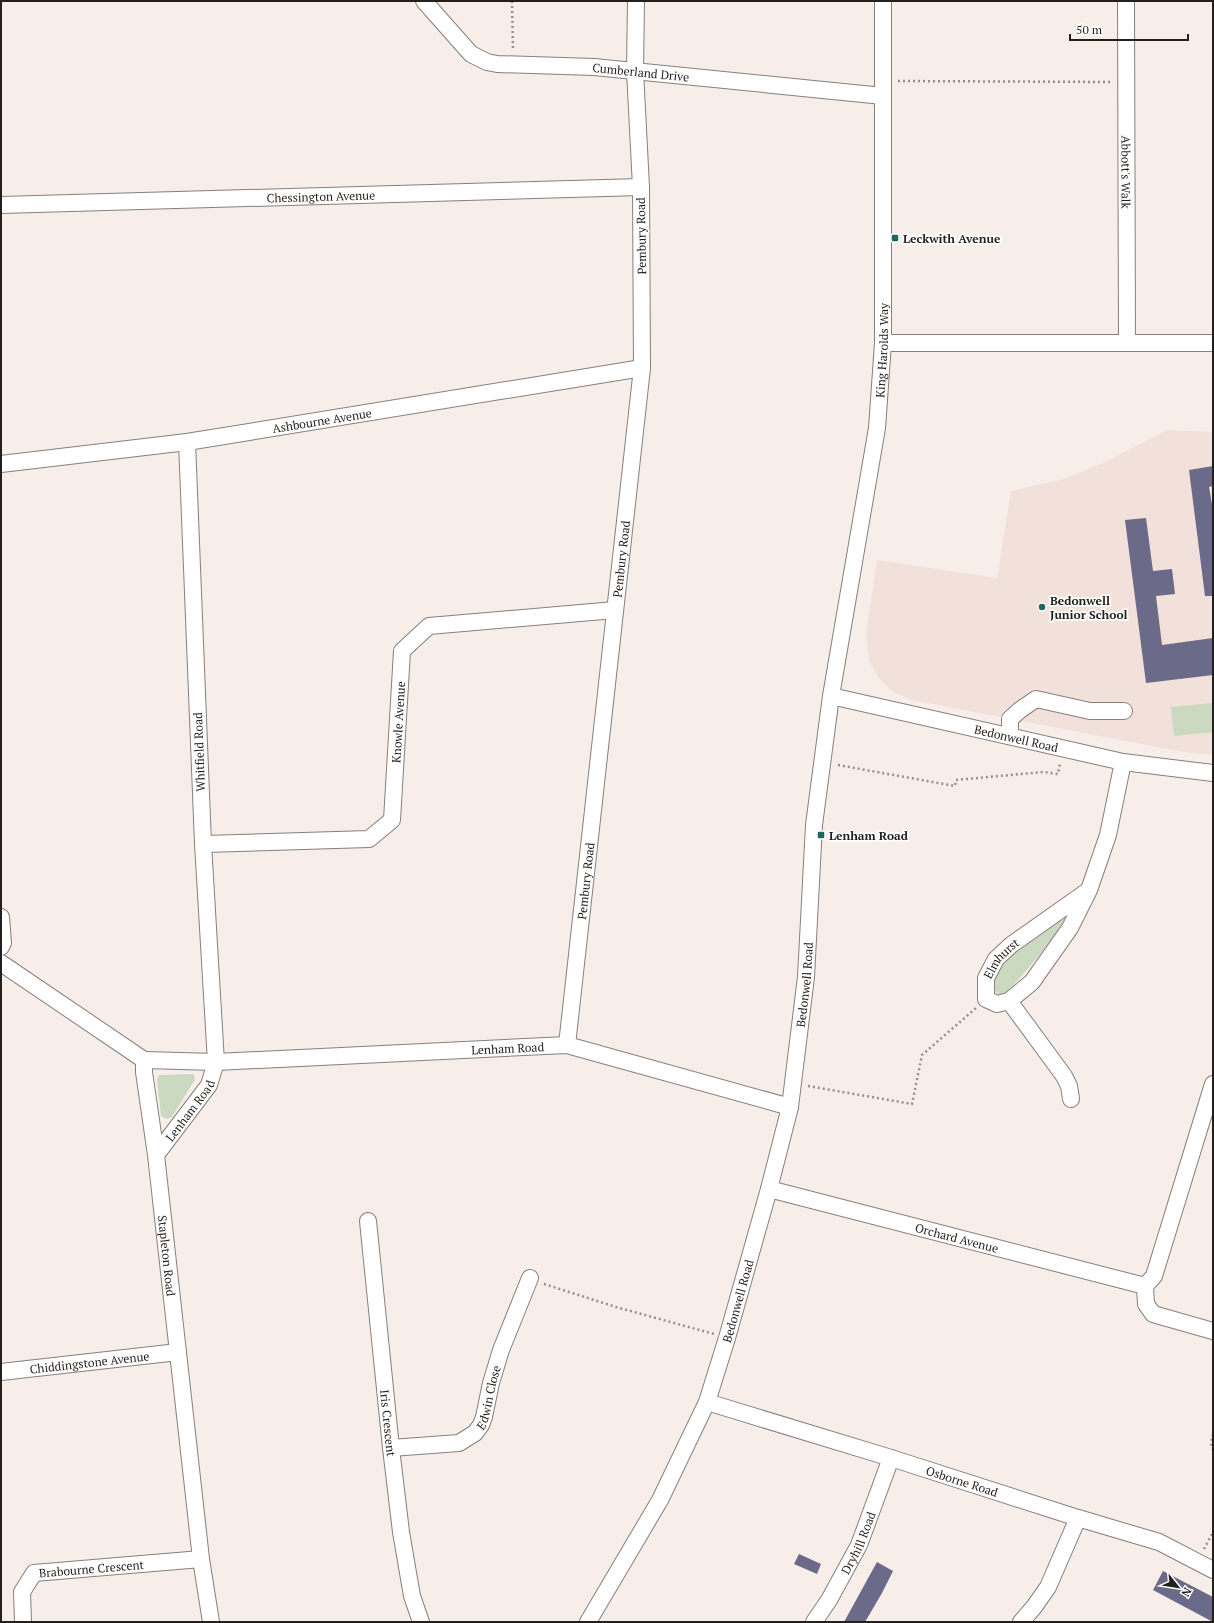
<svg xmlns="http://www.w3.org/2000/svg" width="1214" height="1623" font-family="'PT Serif',serif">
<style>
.built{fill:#f2e1da}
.green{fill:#cad9c0}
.building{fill:#6b6a88}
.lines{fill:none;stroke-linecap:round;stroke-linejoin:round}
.minor-casing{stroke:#877f7c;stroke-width:18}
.path{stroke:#958f8b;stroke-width:2.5;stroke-dasharray:2 3;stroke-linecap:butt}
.minor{stroke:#fff;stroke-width:16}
.poi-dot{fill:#1a6764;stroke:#fff;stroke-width:1.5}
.labels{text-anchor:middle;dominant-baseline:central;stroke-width:3.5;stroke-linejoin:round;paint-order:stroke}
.street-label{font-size:12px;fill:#221f1d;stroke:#fff}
.poi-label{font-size:12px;font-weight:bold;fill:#221f1d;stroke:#fff;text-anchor:start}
</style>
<rect width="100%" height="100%" fill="#f7eeea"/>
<!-- built -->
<path class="built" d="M 1167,430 L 1213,432 L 1213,755 L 1183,752 L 911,700 L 893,692 L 880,680 L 869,661 L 866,636 L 877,560 L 997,578 L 1011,491 L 1064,479 L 1103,463 Z"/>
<!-- green -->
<g class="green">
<path d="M 1213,703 L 1213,732 L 1174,736 L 1171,707 Z"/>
<path d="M 1069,912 C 1051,942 1031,967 1006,993 C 1001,994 999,995 995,991 C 987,983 998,964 1005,958 C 1025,941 1048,927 1069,912 Z"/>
<path d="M 193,1074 L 195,1077 L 194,1081 L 172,1117 L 167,1119 L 161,1116 L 157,1079 L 159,1075 Z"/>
</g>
<!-- building -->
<g class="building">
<path d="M 1213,466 L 1213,486 L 1209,487 L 1213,510 L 1213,596 L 1205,596 L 1189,470 Z"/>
<path d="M 1146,518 L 1153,571 L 1172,569 L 1175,594 L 1156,596 L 1162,645 L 1213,638 L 1213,675 L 1146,683 L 1125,520 Z"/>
<path d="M 799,1554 L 821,1564 L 817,1574 L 794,1564 Z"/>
<path d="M 877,1562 L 893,1571 L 882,1593 L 865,1622 L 844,1622 Z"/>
<path d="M 1163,1571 L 1213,1597 L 1213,1622 L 1153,1590 Z"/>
</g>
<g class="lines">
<!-- minor casing -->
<g class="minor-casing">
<g id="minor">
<path id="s1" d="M 424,1 L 471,54 L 487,62 L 497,64 L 594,67 L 883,96"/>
<path id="s2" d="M 1126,1 L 1127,343"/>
<path id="s3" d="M 1,205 L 641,187"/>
<path d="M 883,343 L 1213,343"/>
<path id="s4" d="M 1,464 L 187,442 L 642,368"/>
<path id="s5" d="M 831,696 L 1123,762 L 1213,773"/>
<path d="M 1010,736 L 1010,719 L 1020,710 L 1036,699 L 1090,711 L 1124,711"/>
<path id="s6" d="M 203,844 L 369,839 L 392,820 L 402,651 L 429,626 L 615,610"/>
<path id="s7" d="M 1089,890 L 1070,928 L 1032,982 L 1009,1001 L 997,1004 L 986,999 L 986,978 L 996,959 L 1011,945 L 1089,890 L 1108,835 L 1123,762"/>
<path d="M 1,917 L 3,943 L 1,947"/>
<path id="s8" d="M 1,963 L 144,1060 L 144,1072 L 156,1155 L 201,1559 L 211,1622"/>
<path d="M 1009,1001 L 1064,1076 L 1069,1086 L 1071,1099"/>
<path id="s9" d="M 567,1045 L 642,368 L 641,187 L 635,71 L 636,1"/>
<path id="s10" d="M 144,1060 L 216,1062 L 567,1045 L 790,1107"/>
<path d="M 1213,1084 L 1154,1276 L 1145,1286 L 1146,1304 L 1153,1314 L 1213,1331"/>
<path id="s11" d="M 156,1155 L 209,1085 L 216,1062 L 203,844 L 187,442"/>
<path id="s12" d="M 769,1189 L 1145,1286"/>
<path id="s13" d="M 368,1221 L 391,1448 L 401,1532 L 412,1596 L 421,1622"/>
<path id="s14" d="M 1,1372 L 178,1352"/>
<path id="s15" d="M 707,1402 L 891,1458 L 1078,1518 L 1159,1542 L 1213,1570"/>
<path id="s16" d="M 391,1448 L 459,1443 L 475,1433 L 481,1425 L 484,1417 L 491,1383 L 501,1350 L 530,1278"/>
<path id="s17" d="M 23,1622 L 22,1592 L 34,1573 L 201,1559"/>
<path id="s18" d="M 588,1622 L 660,1500 L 707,1402 L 727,1338 L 769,1189 L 790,1107 L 806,977 L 814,825 L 831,696 L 877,428 L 883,343 L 883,1"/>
<path id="s19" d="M 814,1622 L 829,1600 L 859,1545 L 891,1458"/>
<path d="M 1021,1622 L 1034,1607 L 1048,1587 L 1078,1518"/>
</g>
</g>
<!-- path -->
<g class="path">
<path d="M 512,1 L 513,50"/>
<path d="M 898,81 L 1111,82"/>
<path d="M 838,765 L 955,786 L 956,780 L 1043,772 L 1058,774 L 1060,763"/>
<path d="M 808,1086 L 912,1104 L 922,1055 L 976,1008"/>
<path d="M 544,1284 L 616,1307 L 714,1334"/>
<path d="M 1213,1434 L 1211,1443 L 1213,1450"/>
<path d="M 1204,1549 L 1213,1532"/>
</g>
<!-- minor -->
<use href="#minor" class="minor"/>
</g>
<!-- markers -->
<g class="poi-dot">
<rect x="891" y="234" width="8" height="8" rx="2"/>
<circle cx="1042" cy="607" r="4"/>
<rect x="817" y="831" width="8" height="8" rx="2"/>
</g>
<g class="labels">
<!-- street labels -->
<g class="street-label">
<text stroke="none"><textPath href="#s1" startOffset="243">Cumberland Drive</textPath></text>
<text stroke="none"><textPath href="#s2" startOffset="171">Abbott's Walk</textPath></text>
<text stroke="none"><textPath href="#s3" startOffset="320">Chessington Avenue</textPath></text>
<text transform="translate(641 236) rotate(-91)">Pembury Road</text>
<text stroke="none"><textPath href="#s18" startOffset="1320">King Harolds Way</textPath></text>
<text stroke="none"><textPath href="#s4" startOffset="324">Ashbourne Avenue</textPath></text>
<text stroke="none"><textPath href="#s9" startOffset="489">Pembury Road</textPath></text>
<text stroke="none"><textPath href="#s6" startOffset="294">Knowle Avenue</textPath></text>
<text stroke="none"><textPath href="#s5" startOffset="190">Bedonwell Road</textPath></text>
<text transform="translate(199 752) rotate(-92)">Whitfield Road</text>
<text stroke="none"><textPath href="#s9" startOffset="165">Pembury Road</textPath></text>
<text stroke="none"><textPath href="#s7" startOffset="209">Elmhurst</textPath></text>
<text stroke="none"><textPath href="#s18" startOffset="680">Bedonwell Road</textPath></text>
<text stroke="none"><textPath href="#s10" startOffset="364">Lenham Road</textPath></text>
<text stroke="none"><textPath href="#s11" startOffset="56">Lenham Road</textPath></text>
<text stroke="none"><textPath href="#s12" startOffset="194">Orchard Avenue</textPath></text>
<text stroke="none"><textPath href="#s8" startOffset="370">Stapleton Road</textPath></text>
<text stroke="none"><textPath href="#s18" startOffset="356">Bedonwell Road</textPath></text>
<text stroke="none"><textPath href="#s14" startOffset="89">Chiddingstone Avenue</textPath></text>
<text stroke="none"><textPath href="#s16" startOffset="126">Edwin Close</textPath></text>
<text stroke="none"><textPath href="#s13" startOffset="203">Iris Crescent</textPath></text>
<text stroke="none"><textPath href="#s15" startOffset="267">Osborne Road</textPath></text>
<text stroke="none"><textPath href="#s19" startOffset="91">Dryhill Road</textPath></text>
<text stroke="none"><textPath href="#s17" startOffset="110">Brabourne Crescent</textPath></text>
</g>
<!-- poi labels -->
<g class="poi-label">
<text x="903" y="238">Leckwith Avenue</text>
<text x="1050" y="600">Bedonwell<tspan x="1050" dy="14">Junior School</tspan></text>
<text x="829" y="835">Lenham Road</text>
</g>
</g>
<!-- border -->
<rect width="1214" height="1623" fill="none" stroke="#221f1d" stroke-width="4"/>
<!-- north arrow -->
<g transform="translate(1178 1587) rotate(120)" stroke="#ffffff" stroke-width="3" paint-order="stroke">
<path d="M0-3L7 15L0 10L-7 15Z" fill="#221f1d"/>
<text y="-6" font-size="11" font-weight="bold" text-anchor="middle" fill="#221f1d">N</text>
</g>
<!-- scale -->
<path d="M1070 34v6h118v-6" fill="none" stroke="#221f1d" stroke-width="2"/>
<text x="1076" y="34" font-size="12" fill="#221f1d" stroke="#ffffff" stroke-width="3" paint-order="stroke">50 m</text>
</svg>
